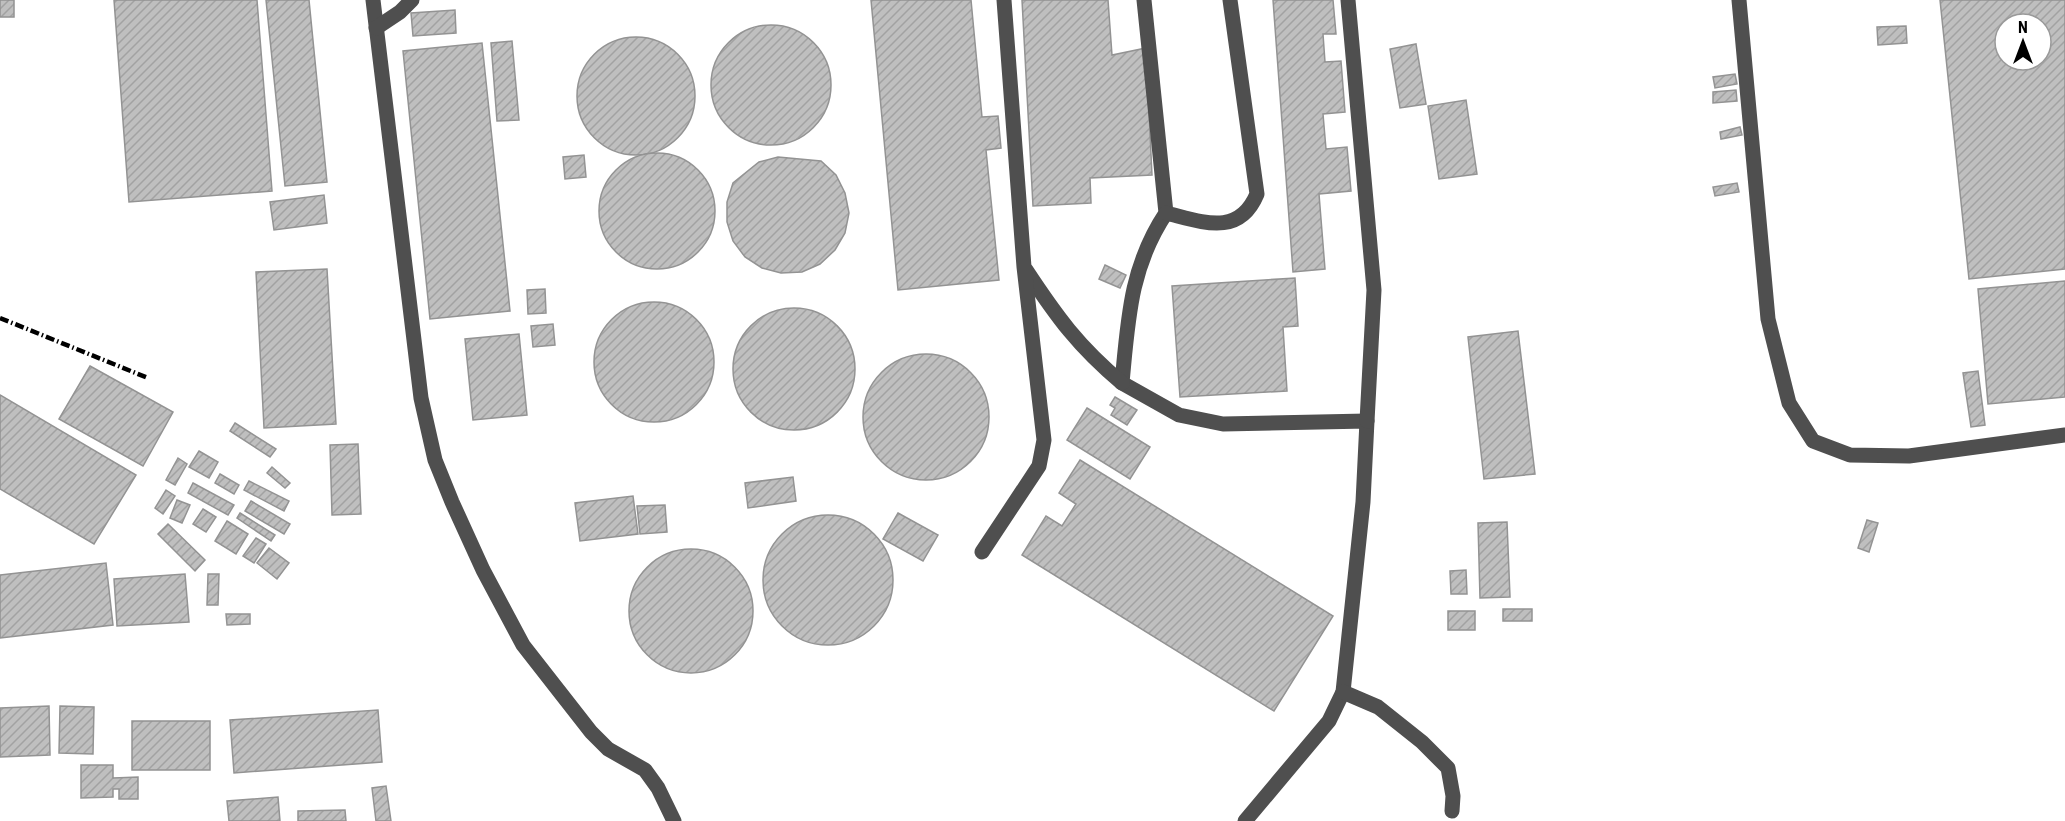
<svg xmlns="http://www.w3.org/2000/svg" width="2065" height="821" font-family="'Roboto Condensed',sans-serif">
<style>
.building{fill:url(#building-hatch);stroke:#939393;stroke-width:1.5;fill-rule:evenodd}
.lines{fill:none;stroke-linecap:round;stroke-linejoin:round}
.minor{stroke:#4f4f4f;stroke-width:15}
.rail{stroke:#000;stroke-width:4.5;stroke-dasharray:9 3 1.5 3;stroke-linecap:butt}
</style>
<defs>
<pattern id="building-hatch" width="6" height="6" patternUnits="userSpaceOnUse" patternTransform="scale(1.5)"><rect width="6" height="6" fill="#bfbfbf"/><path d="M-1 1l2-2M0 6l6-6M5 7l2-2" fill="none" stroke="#a2a2a2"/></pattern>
</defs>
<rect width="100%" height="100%" fill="#fff"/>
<!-- building -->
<g class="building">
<rect x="0" y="0" width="14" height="17"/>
<path d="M 114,0 L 257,0 L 272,191 L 129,202 Z"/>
<path d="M 266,0 L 309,0 L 327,182 L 285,186 Z"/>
<path d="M 871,0 L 971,0 L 982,117 L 998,116 L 1001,148 L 986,150 L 999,280 L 898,290 Z"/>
<path d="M 1022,0 L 1108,0 L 1112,55 L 1146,48 L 1152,175 L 1090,178 L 1091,203 L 1033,206 Z"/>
<path d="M 1273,0 L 1333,0 L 1336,34 L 1323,34 L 1325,62 L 1341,61 L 1345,112 L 1323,114 L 1326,149 L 1347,147 L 1351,191 L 1319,194 L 1325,269 L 1293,272 Z"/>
<path d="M 1940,0 L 2065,0 L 2065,269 L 1969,279 ZM 2005,24 L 2041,24 L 2041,60 L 2005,60 Z"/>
<path d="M 455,10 L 456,33 L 413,36 L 411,13 Z"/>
<circle cx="771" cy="85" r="60"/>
<path d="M 1906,26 L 1907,43 L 1878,45 L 1877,27 Z"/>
<circle cx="636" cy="96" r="59"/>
<path d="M 512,41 L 519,120 L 497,121 L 491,43 Z"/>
<path d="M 482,43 L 510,311 L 430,319 L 403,51 Z"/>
<path d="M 1416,44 L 1426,104 L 1400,108 L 1390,49 Z"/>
<path d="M 1735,74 L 1737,84 L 1715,88 L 1713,77 Z"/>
<path d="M 1736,90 L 1737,101 L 1713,103 L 1713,92 Z"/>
<path d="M 1466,100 L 1477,174 L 1439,179 L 1428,106 Z"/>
<path d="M 1740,127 L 1742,135 L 1721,139 L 1720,132 Z"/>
<circle cx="657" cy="211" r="58"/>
<path d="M 584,155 L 586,177 L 565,179 L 563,157 Z"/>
<path d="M 778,157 L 821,161 L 836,175 L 845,193 L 849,213 L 845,233 L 835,250 L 820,264 L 802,272 L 781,273 L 762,268 L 745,257 L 733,241 L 727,222 L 727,202 L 733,183 L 759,162 Z"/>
<path d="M 1737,183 L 1739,192 L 1715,196 L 1713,187 Z"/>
<path d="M 324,195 L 327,223 L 274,230 L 270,202 Z"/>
<path d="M 1105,265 L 1126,275 L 1120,288 L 1099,279 Z"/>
<path d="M 327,269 L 336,424 L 264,428 L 256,272 Z"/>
<path d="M 1295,278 L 1298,326 L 1283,327 L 1287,391 L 1180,397 L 1172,286 Z"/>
<path d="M 2065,281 L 2065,397 L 1988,404 L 1978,289 Z"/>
<path d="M 545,289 L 546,313 L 528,314 L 527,290 Z"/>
<circle cx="654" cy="362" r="60"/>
<circle cx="794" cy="369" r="61"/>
<path d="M 553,324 L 555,345 L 533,347 L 531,326 Z"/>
<path d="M 1518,331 L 1535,474 L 1484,479 L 1468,337 Z"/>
<path d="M 519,334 L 527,415 L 473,420 L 465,339 Z"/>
<circle cx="926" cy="417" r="63"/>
<path d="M 90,366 L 173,412 L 143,466 L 59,419 Z"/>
<path d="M 1978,371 L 1985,425 L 1971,427 L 1963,373 Z"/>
<path d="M 0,395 L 136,475 L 94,544 L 0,489 Z"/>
<path d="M 1115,397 L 1137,410 L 1127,425 L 1111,415 L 1115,408 L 1110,405 Z"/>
<path d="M 1087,408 L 1150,447 L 1130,479 L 1067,440 Z"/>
<path d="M 235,423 L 276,449 L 270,457 L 230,431 Z"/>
<path d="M 358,444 L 361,514 L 332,515 L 330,445 Z"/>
<path d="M 199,451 L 218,462 L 209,478 L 189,467 Z"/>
<path d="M 178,458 L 187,464 L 175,485 L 166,480 Z"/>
<path d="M 1080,460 L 1333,616 L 1274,711 L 1022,555 L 1046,516 L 1062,526 L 1076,504 L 1059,493 Z"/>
<path d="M 272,467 L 290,483 L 285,488 L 267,473 Z"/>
<path d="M 220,474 L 239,485 L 234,494 L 215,483 Z"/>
<path d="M 793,477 L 796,501 L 748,508 L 745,483 Z"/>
<path d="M 249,481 L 289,501 L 284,511 L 244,490 Z"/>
<path d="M 193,483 L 234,505 L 228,515 L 188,493 Z"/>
<path d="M 166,490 L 175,496 L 163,514 L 155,508 Z"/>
<path d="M 633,496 L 638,534 L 580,541 L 575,503 Z"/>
<path d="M 177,500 L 190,505 L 182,523 L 170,518 Z"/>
<path d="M 251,501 L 290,524 L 284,534 L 245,511 Z"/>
<path d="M 665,505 L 667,532 L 640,534 L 637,506 Z"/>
<path d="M 203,509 L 216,517 L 206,532 L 193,524 Z"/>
<path d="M 240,513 L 275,535 L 271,541 L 237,518 Z"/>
<path d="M 898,513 L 938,535 L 923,561 L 883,539 Z"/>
<circle cx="828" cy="580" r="65"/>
<path d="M 1867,520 L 1878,523 L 1869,552 L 1858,548 Z"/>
<path d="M 227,521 L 248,534 L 236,554 L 215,541 Z"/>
<path d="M 1507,522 L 1510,597 L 1480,598 L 1478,523 Z"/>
<path d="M 168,524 L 205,560 L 195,571 L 158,534 Z"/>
<path d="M 256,538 L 266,544 L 254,563 L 243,556 Z"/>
<path d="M 269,548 L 289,563 L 277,579 L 257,563 Z"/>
<circle cx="691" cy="611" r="62"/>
<path d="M 106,563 L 113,625 L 0,638 L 0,575 Z"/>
<path d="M 1466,570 L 1467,594 L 1451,594 L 1450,571 Z"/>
<path d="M 185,574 L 189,622 L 117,626 L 114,579 Z"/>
<path d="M 208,574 L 219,574 L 218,605 L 207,605 Z"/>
<rect x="1503" y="609" width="29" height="12"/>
<rect x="1448" y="611" width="27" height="19"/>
<path d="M 226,614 L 250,614 L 250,624 L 227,625 Z"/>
<path d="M 49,706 L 50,755 L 0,757 L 0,708 Z"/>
<path d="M 60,706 L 94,707 L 93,754 L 59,753 Z"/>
<path d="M 378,710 L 382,762 L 234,773 L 230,720 Z"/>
<rect x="132" y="721" width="78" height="49"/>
<path d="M 81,765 L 113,765 L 113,778 L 138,777 L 138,799 L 119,799 L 119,789 L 113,789 L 113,797 L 81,798 Z"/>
<path d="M 386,786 L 391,821 L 376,821 L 372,788 Z"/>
<path d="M 278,797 L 280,821 L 229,821 L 227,801 Z"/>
<path d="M 345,810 L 346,821 L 298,821 L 298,811 Z"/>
</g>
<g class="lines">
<!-- minor -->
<g class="minor">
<path d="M 373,0 L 421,398 L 435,460 L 452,502 L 483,570 L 523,645 L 591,732 L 608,749 L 645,770 L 658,788 L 674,821"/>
<path d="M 1144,0 L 1166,213 C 1130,267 1128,320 1122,383 L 1179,415 L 1223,424 L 1367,421 L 1363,502 L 1343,692 L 1329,721 L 1245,821"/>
<path d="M 1348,0 L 1374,290 L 1367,421"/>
<path d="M 1739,0 L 1768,319 L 1789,403 L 1813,441 L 1850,455 L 1909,456 L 2065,435"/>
<path d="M 376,28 L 400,12 L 412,0"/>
<path d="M 1166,213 C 1203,222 1239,237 1257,194 L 1230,0"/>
<path d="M 1026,270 C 1057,317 1078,346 1122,383"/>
<path d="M 982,552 L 1039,466 L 1044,440 L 1024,267 L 1004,0"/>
<path d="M 1343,692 L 1378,707 L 1422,742 L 1448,768 L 1453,796 L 1452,811"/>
</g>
<!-- rail -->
<path class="rail" d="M 0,318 L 148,378"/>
</g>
<!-- north arrow -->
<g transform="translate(2023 42)"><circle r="28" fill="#ffffff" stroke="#999999" stroke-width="1.5"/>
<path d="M0-4.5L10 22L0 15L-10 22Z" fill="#000000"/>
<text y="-9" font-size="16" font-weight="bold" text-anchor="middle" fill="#000000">N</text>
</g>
</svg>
